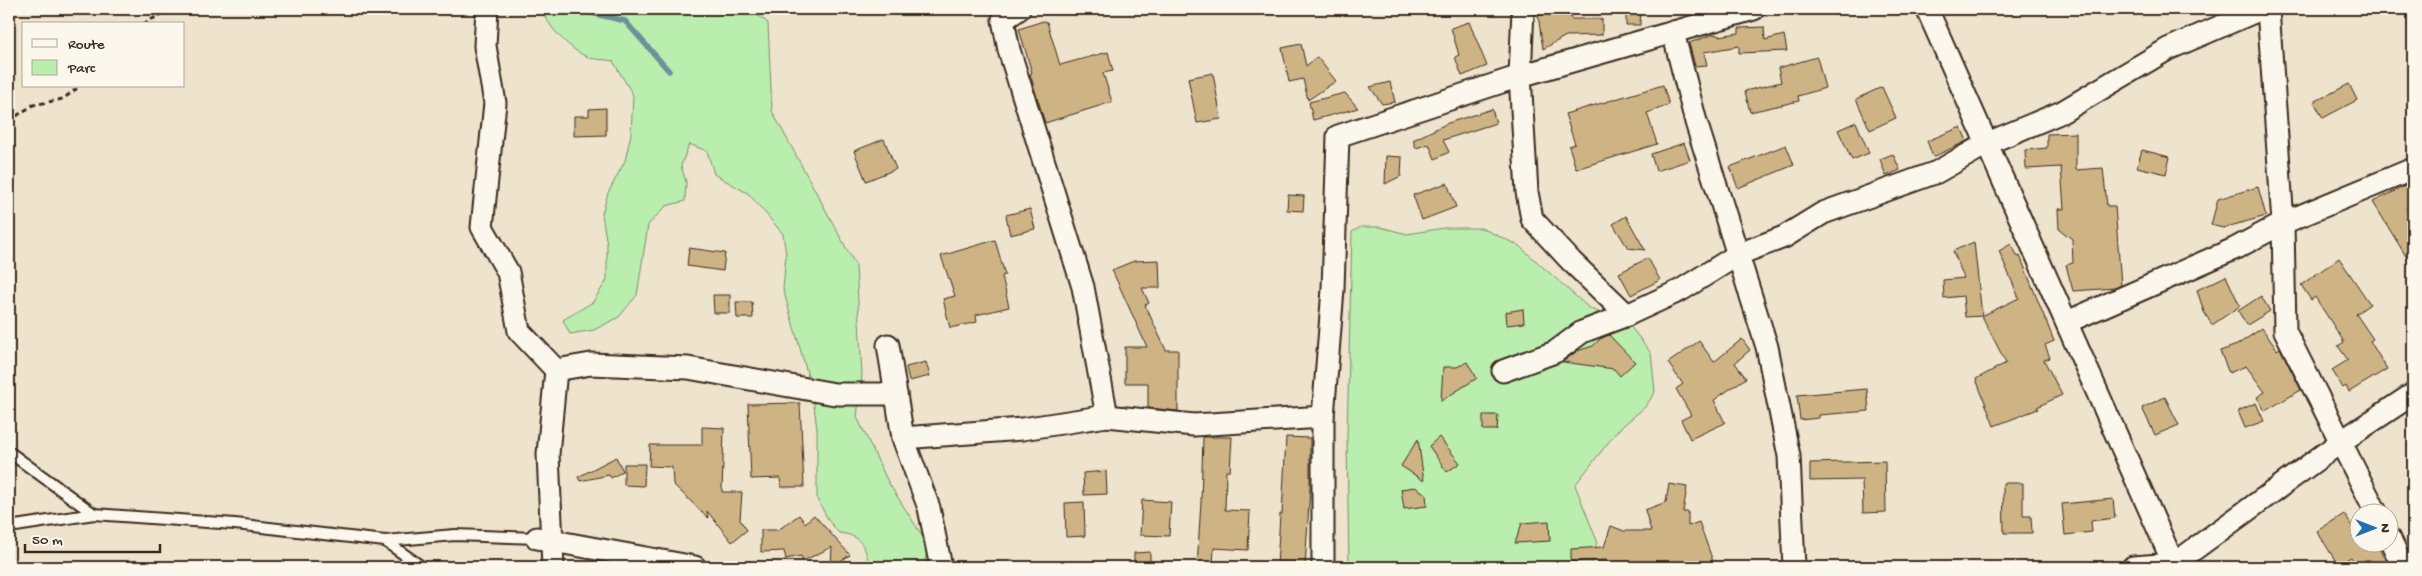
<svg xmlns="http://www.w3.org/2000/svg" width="2422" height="576" font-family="'Gochi Hand',sans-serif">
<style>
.green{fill:#baeeaf;stroke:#7a8c66}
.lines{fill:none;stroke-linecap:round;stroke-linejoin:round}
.stream{stroke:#6c919a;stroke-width:5.5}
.building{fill:#ceb484;stroke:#3b2a1e}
.lane-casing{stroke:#3b2a1e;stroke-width:14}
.street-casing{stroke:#3b2a1e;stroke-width:25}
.path{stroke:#3b2a1e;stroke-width:3;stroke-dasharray:5 4;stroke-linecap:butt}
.lane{stroke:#fbf7ec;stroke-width:10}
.street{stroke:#fbf7ec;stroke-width:21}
</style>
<rect width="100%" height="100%" fill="#eee3cd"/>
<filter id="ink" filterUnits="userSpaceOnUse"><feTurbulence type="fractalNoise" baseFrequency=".02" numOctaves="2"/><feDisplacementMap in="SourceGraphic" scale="10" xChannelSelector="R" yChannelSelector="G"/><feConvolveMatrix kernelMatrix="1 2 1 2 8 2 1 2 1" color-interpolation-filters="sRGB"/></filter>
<g filter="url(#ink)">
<!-- green -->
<g class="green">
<path d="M 541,9 L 750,9 L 768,23 L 772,111 L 856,266 L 862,375 L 857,417 L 888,482 L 928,545 L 924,567 L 870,567 C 865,547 862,535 839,533 L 829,521 L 817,499 L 817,429 L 812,390 L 783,289 L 786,254 L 783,234 L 749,194 L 714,174 L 707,151 L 689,144 L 681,166 L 686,182 L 685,201 L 666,206 L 648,225 L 637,295 L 619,317 L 594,330 L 570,334 L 563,320 L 593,302 L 607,280 L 607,245 L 602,214 L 608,193 L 625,161 L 631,134 L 633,95 L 613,61 C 604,59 592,60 585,56 C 567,47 549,27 541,9 Z"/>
<path d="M 1361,227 L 1380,227 L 1407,234 L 1444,228 L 1481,228 L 1518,245 L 1589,308 L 1630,326 L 1651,353 L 1655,392 L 1646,406 L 1618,430 L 1575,485 L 1597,541 L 1591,567 L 1349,567 L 1347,439 L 1352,232 Z"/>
</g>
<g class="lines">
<!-- stream -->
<path class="stream" d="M 589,9 L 591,13 L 625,21 L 669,71"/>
</g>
<!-- building -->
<g class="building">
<path d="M 1626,10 L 1641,10 L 1640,25 L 1626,25 Z"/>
<path d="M 1570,12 L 1571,19 L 1602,19 L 1602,35 L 1566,36 L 1543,49 L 1538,15 Z"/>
<path d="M 1043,21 L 1047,22 L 1060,65 L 1108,52 L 1113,71 L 1103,73 L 1112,102 L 1045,123 L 1030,74 L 1032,73 L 1019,29 Z"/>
<path d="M 1469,22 L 1487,66 L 1462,76 L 1455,57 L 1459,55 L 1451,28 Z"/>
<path d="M 1764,27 L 1765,40 L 1784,35 L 1787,51 L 1739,53 L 1739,46 L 1704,52 L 1707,65 L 1695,66 L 1689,43 L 1714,34 L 1719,36 L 1739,33 L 1739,28 Z"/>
<path d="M 1301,44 L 1306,66 L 1317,57 L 1336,81 L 1308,100 L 1303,79 L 1289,82 L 1282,48 Z"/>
<path d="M 1817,57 L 1825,88 L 1798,96 L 1799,101 L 1750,112 L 1745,91 L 1781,82 L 1778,68 Z"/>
<path d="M 1213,73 L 1221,119 L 1197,123 L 1188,78 Z"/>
<path d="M 1390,82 L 1395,102 L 1382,104 L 1370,87 Z"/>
<path d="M 2349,84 L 2357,100 L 2323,118 L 2314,102 Z"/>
<path d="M 1663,85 L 1669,105 L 1647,113 L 1657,144 L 1576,169 L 1569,146 L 1575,144 L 1565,114 Z"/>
<path d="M 1882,87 L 1896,118 L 1870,130 L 1856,99 Z"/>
<path d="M 1345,93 L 1358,108 L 1313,120 L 1309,102 Z"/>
<path d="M 606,108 L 606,135 L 574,136 L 574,116 L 589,116 L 589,109 Z"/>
<path d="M 1492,109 L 1496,123 L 1443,140 L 1449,152 L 1435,159 L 1429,144 L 1416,148 L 1413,140 L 1448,123 Z"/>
<path d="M 1856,122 L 1869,153 L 1852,160 L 1838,130 Z"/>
<path d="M 1961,127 L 1967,141 L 1933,157 L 1927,141 Z"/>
<path d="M 2076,133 L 2076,170 L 2103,168 L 2107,206 L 2115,206 L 2121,285 L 2115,288 L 2073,291 L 2066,265 L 2073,263 L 2072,239 L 2059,229 L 2058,209 L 2064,209 L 2061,167 L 2026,169 L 2025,150 L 2047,148 L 2047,134 Z"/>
<path d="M 884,139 L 896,169 L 866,181 L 854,151 Z"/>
<path d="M 1684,143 L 1690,160 L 1656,171 L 1651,154 Z"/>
<path d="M 1786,145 L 1794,165 L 1738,188 L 1730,167 Z"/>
<path d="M 2142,150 L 2170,157 L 2166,174 L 2137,167 Z"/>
<path d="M 1893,154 L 1900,170 L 1886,176 L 1880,159 Z"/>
<path d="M 1386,156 L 1402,157 L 1401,176 L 1385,184 Z"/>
<path d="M 1447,183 L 1456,207 L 1422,220 L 1413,195 Z"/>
<path d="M 2407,185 L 2413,195 L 2413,203 L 2406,208 L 2413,221 L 2413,268 L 2373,202 Z"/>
<path d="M 2258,187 L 2266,216 L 2223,228 L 2211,225 L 2218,199 Z"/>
<path d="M 1288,195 L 1304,196 L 1303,211 L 1287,210 Z"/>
<path d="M 1030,209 L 1035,229 L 1010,235 L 1006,215 Z"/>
<path d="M 1626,216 L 1645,250 L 1628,248 L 1613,224 Z"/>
<path d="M 995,240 L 1005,275 L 1002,276 L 1009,307 L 976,315 L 977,322 L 950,328 L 943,299 L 955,296 L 941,256 Z"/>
<path d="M 1974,242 L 1982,316 L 1965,317 L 1963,296 L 1944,298 L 1943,280 L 1964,278 L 1953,251 Z"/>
<path d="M 2011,244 L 2018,257 L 2020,256 L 2054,341 L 2045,345 L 2050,358 L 2044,360 L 2062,395 L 2037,407 L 2038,409 L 1994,426 L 1976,379 L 2006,363 L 1982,316 L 2019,298 L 1999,251 Z"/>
<path d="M 689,248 L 725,253 L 723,271 L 687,266 Z"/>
<path d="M 1648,258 L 1660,280 L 1631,295 L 1619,273 Z"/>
<path d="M 2339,258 L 2370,304 L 2356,314 L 2373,339 L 2370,341 L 2387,369 L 2349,392 L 2346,386 L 2343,388 L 2332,370 L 2348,360 L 2338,346 L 2344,342 L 2315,297 L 2311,300 L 2301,285 Z"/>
<path d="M 1159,260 L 1160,288 L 1142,288 L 1149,303 L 1145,305 L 1166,350 L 1178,350 L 1178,411 L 1148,408 L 1148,383 L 1125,383 L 1125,347 L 1147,347 L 1112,270 L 1134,261 Z"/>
<path d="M 2226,276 L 2240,306 L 2212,325 L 2204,312 L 2197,290 Z"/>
<path d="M 713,295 L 730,295 L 730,313 L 714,313 Z"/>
<path d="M 2261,296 L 2270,311 L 2247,325 L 2238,311 Z"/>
<path d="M 736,302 L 752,302 L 753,318 L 737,318 Z"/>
<path d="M 1523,309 L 1524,323 L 1507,325 L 1506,312 Z"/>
<path d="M 2262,328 L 2277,350 L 2280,348 L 2301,390 L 2265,411 L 2257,397 L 2265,392 L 2246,366 L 2229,373 L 2220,351 L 2237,345 Z"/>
<path d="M 1609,335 L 1635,362 L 1620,376 L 1614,369 L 1563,362 L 1577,351 L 1593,346 L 1600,339 Z"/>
<path d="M 1742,339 L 1750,350 L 1735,363 L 1746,378 L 1714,400 L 1725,423 L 1690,439 L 1681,420 L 1691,415 L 1676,389 L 1683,384 L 1668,363 L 1699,341 L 1714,362 Z"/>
<path d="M 926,362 L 930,376 L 909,381 L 906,367 Z"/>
<path d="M 1467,362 L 1477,378 L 1441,401 L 1443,367 L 1457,367 Z"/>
<path d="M 1867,389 L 1869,411 L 1819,415 L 1819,418 L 1800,420 L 1797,395 Z"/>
<path d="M 2165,397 L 2179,425 L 2155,435 L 2142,408 Z"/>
<path d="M 800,403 L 804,487 L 781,487 L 780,478 L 751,479 L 748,404 Z"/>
<path d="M 2256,403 L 2264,421 L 2245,428 L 2238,411 Z"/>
<path d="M 1483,415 L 1498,415 L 1497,430 L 1483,430 Z"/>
<path d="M 702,427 L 724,428 L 722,492 L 742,492 L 740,520 L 747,530 L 732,542 L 707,511 L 708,518 L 673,484 L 672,467 L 649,466 L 650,445 L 702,445 Z"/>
<path d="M 1203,437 L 1232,437 L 1230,471 L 1226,471 L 1225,510 L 1250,511 L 1248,550 L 1214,548 L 1213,567 L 1197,567 L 1201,502 Z"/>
<path d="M 1286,437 L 1310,438 L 1310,488 L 1305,567 L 1277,567 L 1280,514 L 1282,514 Z"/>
<path d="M 1439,437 L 1460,463 L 1447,472 L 1429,446 Z"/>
<path d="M 1418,439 L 1424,481 L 1401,466 Z"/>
<path d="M 616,457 L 623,471 L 611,478 L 609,475 L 580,481 L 578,477 Z"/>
<path d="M 1885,461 L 1886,512 L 1863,513 L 1862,480 L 1810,481 L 1810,463 Z"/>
<path d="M 624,464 L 645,464 L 644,486 L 624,485 Z"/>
<path d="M 1106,471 L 1107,494 L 1084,495 L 1083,473 Z"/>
<path d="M 2003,483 L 2023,483 L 2023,516 L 2031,516 L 2032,533 L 2004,533 Z"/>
<path d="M 1669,484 L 1687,487 L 1683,512 L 1688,512 L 1688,526 L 1699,522 L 1715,567 L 1606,567 L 1606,560 L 1571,562 L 1571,549 L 1604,547 L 1611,526 L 1624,531 L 1651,531 L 1645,510 L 1666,502 Z"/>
<path d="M 1415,487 L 1426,494 L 1427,506 L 1404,509 L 1401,489 Z"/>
<path d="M 2113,499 L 2115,518 L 2091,521 L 2092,532 L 2065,535 L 2062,504 Z"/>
<path d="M 1142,500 L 1171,502 L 1169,536 L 1140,535 Z"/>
<path d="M 1084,502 L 1085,536 L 1066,537 L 1065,503 Z"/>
<path d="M 2344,514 L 2360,538 L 2360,544 L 2363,544 L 2367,550 L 2377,544 L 2389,567 L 2357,567 L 2351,557 L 2338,565 L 2317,531 Z"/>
<path d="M 799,515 L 805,523 L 814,515 L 850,555 L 831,567 L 832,547 L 803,561 L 801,556 L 786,559 L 784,551 L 761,552 L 761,530 L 778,530 Z"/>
<path d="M 1549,521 L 1550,541 L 1515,543 L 1522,523 Z"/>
<path d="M 1150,552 L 1150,567 L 1134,567 L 1134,553 Z"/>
</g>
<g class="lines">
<!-- lane casing -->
<g class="lane-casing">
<g id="lane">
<path d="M 9,452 L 94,514"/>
<path d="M 9,527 L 94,514 L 235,524 L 385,541 L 455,535 L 537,538"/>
<path d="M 385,541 L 422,567"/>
</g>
</g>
<!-- street casing -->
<g class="street-casing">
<g id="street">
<path d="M 487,9 L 485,46 L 495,103 L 482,227 L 508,272 L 519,331 L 556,370 L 548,454 L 553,567"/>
<path d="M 1019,9 L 1003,20 L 1009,50 L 1083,287 L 1107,416"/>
<path d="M 1523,9 L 1520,76 L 1527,192 L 1532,219 L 1571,261 L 1627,315"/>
<path d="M 1927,9 L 2175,567"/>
<path d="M 2268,9 L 2283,223 L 2285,331 L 2377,514"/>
<path d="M 1673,32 L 1696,122 L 1767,347 L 1789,456 L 1794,567"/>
<path d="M 2067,322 L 2234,249 L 2283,223 L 2413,169"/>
<path d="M 888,345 L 903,438 L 929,508 L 941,567"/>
<path d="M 556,370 L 591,364 L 688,368 L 835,394 L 896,394"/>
<path d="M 1503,371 L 1555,352 L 1582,332 L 1627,315 L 1681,290 L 1739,254 L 1784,237 L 1823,213 L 1937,172 L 1988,143 L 2062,112 L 2168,49 L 2261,9"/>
<path d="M 903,438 L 1022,429 L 1107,416 L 1194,425 L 1323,417"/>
<path d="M 537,538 L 695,567"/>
<path d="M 2390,539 L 2403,567"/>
<path d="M 1323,567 L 1323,417 L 1333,289 L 1338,136 L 1520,76 L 1754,9"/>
<path d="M 2133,567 L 2174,564 L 2342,441 L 2413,394"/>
</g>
</g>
<!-- path -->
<g class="path">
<path d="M 143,24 L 171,9"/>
<path d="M 9,121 L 33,105 L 63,99 L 80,86"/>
</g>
<!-- lane -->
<use href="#lane" class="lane"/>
<!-- street -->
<use href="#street" class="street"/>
</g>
</g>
<!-- margin -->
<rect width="2422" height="576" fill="none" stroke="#fbf7ec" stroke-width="30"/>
<rect x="15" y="15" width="2392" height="546" fill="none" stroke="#3b2a1e" stroke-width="2" filter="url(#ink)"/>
<!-- legend -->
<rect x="22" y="22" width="162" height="65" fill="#fbf7ec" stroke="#aea59a"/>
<rect x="32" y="39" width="25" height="8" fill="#fbf7ec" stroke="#aea59a"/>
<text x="68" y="48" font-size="15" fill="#3b2a1e">Route</text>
<rect x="32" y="60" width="25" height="15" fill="#baeeaf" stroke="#aea59a"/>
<text x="68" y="72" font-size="15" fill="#3b2a1e">Parc</text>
<!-- north arrow -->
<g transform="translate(2374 528) rotate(90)"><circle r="24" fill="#fbf7ec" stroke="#aea59a"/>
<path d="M0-4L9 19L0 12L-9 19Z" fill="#1f6fb2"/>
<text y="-8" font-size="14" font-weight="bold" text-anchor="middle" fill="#3b2a1e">N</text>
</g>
<!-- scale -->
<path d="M25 544v8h135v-8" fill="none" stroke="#3b2a1e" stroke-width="2.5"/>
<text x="32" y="544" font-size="15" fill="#3b2a1e" stroke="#fbf7ec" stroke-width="4" paint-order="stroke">50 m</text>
</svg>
